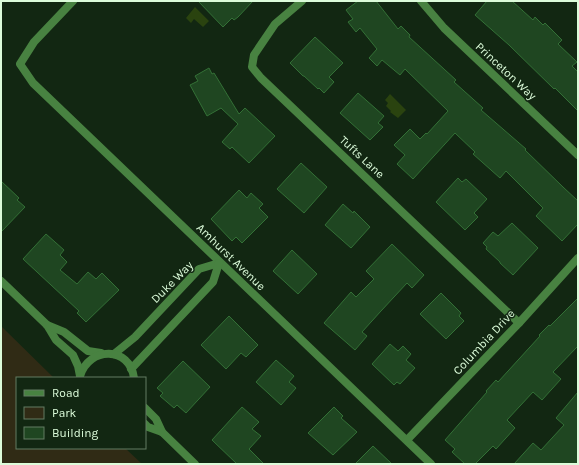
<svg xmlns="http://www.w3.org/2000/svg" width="579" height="465" font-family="Karla,sans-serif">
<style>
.green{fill:#302b15}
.water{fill:#2a430f}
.building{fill:#1f4621;stroke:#337036}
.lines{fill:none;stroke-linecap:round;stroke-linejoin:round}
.minor{stroke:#488241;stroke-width:8}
.tertiary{stroke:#488241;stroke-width:8}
.labels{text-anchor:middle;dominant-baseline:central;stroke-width:3;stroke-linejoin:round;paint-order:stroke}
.street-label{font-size:12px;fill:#dcfcda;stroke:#122712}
</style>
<rect width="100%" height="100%" fill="#122712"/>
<!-- green -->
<path class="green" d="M 1,326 L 54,378 L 17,378 L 17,448 L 125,448 L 142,464 L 1,464 Z"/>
<!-- water -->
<g class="water">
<path d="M 195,7 L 209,21 L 203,27 L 194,19 L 191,23 L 186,18 Z"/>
<path d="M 390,94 L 406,110 L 398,118 L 390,112 L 391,111 L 386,106 L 388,103 L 385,100 Z"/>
</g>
<!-- building -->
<g class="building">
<path d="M 198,1 L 253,1 L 238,17 L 234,20 L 232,18 L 223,27 Z"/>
<path d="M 358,1 L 376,1 L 398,29 L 401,26 L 410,35 L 409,37 L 456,80 L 454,82 L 483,108 L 481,110 L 526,149 L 525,150 L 563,187 L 578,201 L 578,224 L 562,241 L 536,216 L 543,208 L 506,171 L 500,178 L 473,154 L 475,152 L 455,133 L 413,179 L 397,164 L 405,155 L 394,145 L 410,129 L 420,139 L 426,133 L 427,134 L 448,111 L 405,69 L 400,75 L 382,60 L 377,66 L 369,58 L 377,49 L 360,28 L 356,32 L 348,22 L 353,19 L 346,10 Z"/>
<path d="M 487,1 L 512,1 L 533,20 L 535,17 L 543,25 L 545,23 L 562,40 L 558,44 L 577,62 L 572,66 L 578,72 L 578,111 L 555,88 L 554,89 L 509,45 L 475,15 Z"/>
<path d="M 315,37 L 343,63 L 329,77 L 334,82 L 324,93 L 319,88 L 318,89 L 304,76 L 303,76 L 290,63 Z"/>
<path d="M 209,68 L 212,74 L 214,73 L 239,114 L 245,108 L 275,136 L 249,163 L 232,147 L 230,149 L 222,142 L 238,124 L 221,108 L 207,116 L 190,85 L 198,81 L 195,76 Z"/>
<path d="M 358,93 L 384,116 L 378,123 L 383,127 L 370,140 L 340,113 Z"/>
<path d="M 301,163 L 327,187 L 304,213 L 277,189 Z"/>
<path d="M 458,178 L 462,182 L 466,179 L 487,199 L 474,213 L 478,217 L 465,230 L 436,202 Z"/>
<path d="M 1,181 L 19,198 L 17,200 L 25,207 L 1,232 Z"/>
<path d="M 239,190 L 247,198 L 251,193 L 263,204 L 259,208 L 268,217 L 242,243 L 236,237 L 232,241 L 211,219 Z"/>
<path d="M 343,204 L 353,213 L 354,211 L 370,227 L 351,248 L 325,225 Z"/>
<path d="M 512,223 L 538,248 L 513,275 L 500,263 L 500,262 L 486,249 L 487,247 L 483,243 L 493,232 L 498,236 Z"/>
<path d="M 46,234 L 64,250 L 60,255 L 67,262 L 60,270 L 77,284 L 88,272 L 96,279 L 102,273 L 119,290 L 86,322 L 77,313 L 79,311 L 23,259 Z"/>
<path d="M 392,244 L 424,275 L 412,288 L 407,283 L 381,311 L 362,332 L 367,336 L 355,350 L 324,323 L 351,292 L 356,297 L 374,279 L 366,271 Z"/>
<path d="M 292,250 L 317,274 L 298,294 L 273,271 Z"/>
<path d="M 441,293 L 461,313 L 459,316 L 464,321 L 446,339 L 420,314 Z"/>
<path d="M 578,298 L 578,346 L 553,372 L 561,379 L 542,400 L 533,392 L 507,420 L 515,428 L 496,449 L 493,446 L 475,464 L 465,464 L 452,452 L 455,449 L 445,440 L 487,392 L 486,391 L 496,380 L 498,382 L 540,336 L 539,335 L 549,325 L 550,326 Z"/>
<path d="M 229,316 L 258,345 L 246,357 L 241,353 L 226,369 L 201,345 Z"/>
<path d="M 390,344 L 398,351 L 403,346 L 411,354 L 406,360 L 415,368 L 400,384 L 397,382 L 394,385 L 372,364 Z"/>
<path d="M 276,360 L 294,376 L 289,382 L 296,388 L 281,405 L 256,382 Z"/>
<path d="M 183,361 L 210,387 L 186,413 L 177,405 L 174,408 L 160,396 L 163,393 L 157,388 Z"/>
<path d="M 578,392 L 578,464 L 514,464 L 533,443 L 541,450 L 564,425 L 556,418 Z"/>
<path d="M 242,407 L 259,422 L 252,429 L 261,436 L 249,449 L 264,464 L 237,464 L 212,440 Z"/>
<path d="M 334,407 L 343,416 L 341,418 L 357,432 L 333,455 L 308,433 Z"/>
<path d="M 373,446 L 392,464 L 355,464 Z"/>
</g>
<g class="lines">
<!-- minor -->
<g class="minor">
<path d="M 73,1 L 34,42 L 20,64 L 33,83 L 431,464"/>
<path d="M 302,1 L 275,24 L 254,55 L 252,67 L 261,78 L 519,323"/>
<path d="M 421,1 L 444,28 L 578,155"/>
<path d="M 114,354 L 135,337 L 199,269 L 219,263"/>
<path d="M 131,369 L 213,282 L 219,263"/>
<path d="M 407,440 L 519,323 L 578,258"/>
</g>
<!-- tertiary -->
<g class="tertiary">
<path d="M 1,281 L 47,325 L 56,340 L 73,355 L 78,366 L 80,376"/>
<path d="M 47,325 L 64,332 L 88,351 L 101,353"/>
<path d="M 80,376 C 89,346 130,346 134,378"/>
<path d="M 145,408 L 156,419 L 162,432"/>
<path d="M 145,424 L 148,427 L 162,432 L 195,464"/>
</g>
</g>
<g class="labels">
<!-- street labels -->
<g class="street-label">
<text transform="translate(506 71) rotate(43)">Princeton Way</text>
<text transform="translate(362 157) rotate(43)">Tufts Lane</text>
<text transform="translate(231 257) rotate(44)">Amhurst Avenue</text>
<text transform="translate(172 282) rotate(-45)">Duke Way</text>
<text transform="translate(484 342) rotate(-47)">Columbia Drive</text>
</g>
</g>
<!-- border -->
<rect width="579" height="465" fill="none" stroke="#dcfcda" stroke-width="4"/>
<!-- legend -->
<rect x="16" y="377" width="130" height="72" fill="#122712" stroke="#637c62"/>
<rect x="24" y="390" width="20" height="6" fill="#488241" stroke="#637c62"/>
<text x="52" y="397" font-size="12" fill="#dcfcda">Road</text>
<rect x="24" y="407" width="20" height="12" fill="#302b15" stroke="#637c62"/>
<text x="52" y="417" font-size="12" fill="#dcfcda">Park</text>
<rect x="24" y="427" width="20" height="12" fill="#1f4621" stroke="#637c62"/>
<text x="52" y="437" font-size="12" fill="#dcfcda">Building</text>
</svg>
